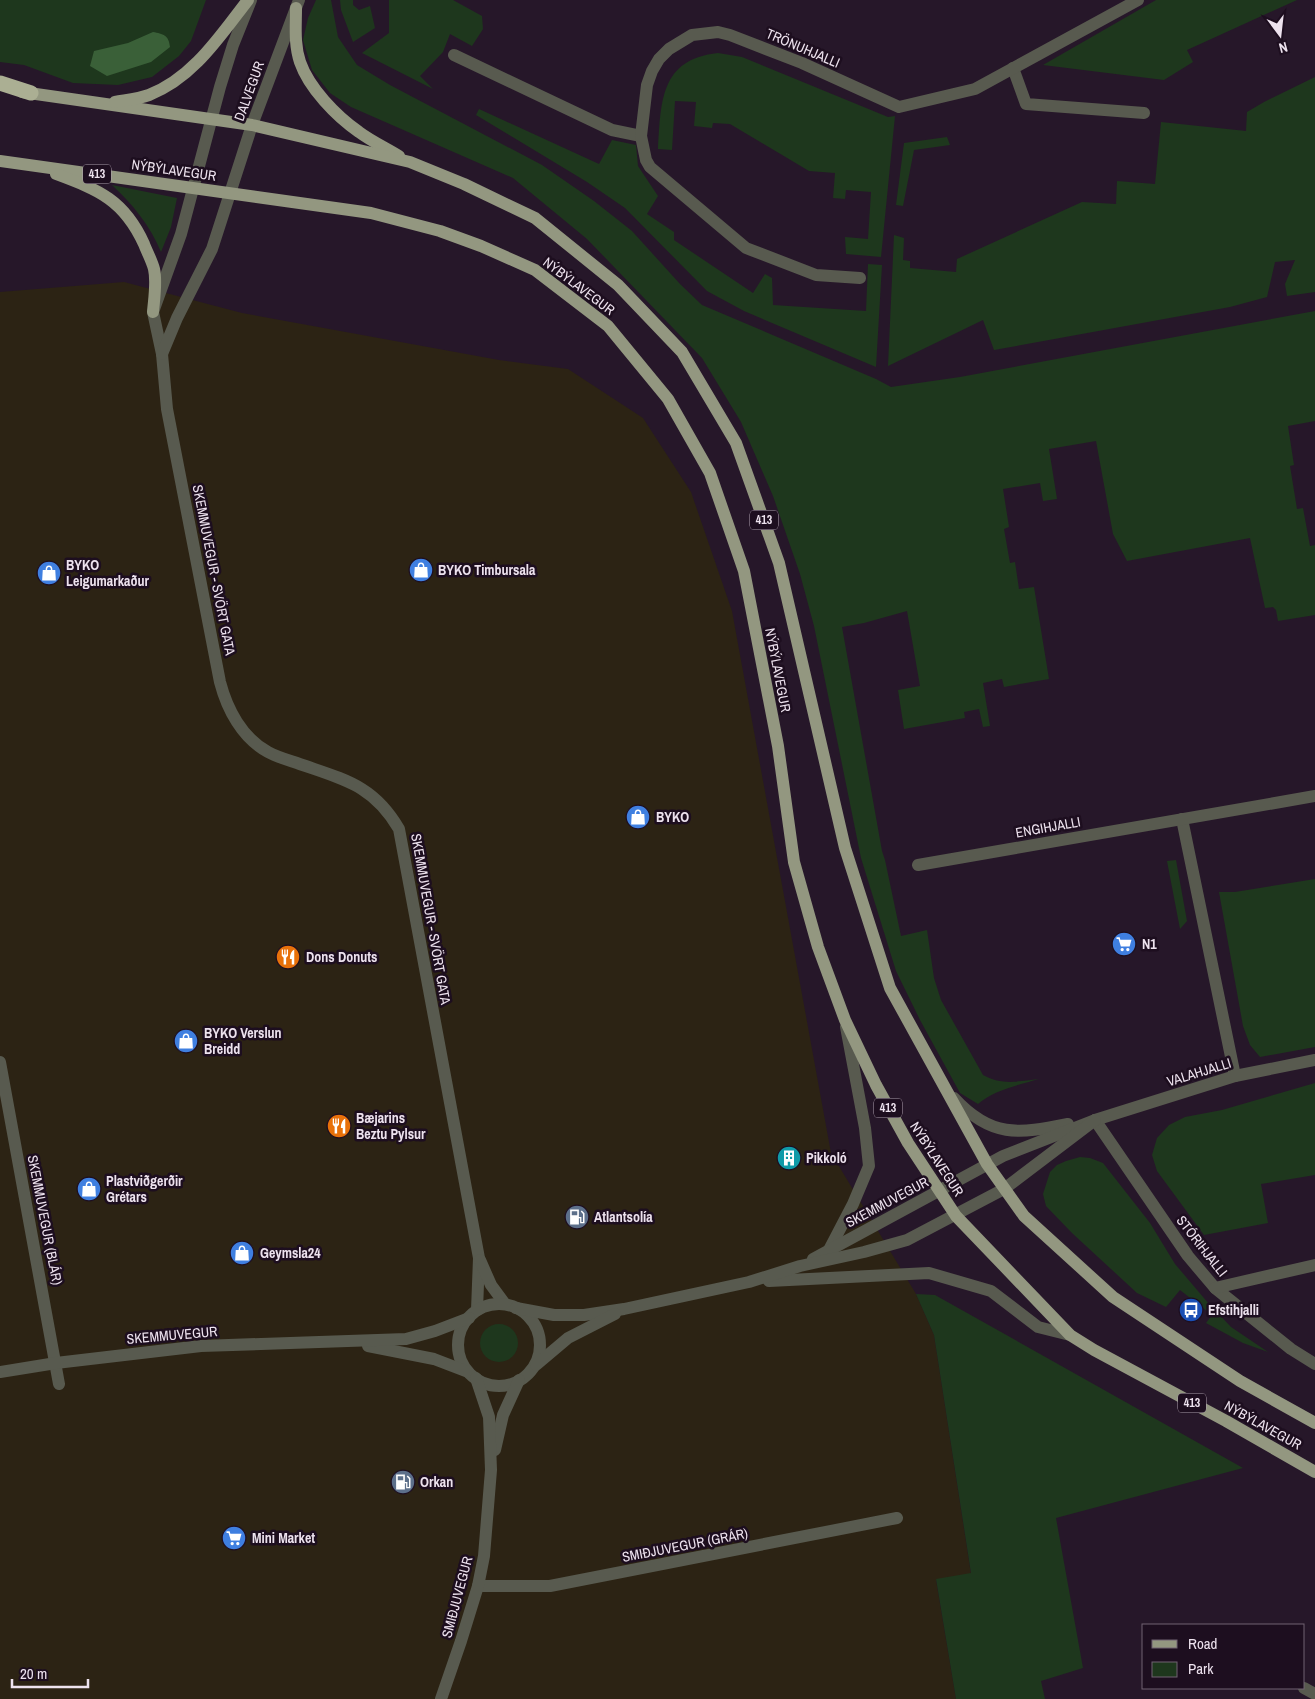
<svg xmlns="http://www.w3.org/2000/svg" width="1315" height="1699" font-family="'Archivo Narrow',sans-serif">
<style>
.commercial{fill:#2c2314}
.green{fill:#1e371d}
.forest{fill:#3a6038}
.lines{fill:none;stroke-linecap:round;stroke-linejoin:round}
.minor{stroke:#585a4f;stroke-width:12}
.major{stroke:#939780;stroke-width:12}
.highway{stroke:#abaf93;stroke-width:15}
.labels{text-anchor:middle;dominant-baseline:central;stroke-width:5;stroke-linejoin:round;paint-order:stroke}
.shield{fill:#1d0e1f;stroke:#afa2b0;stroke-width:1}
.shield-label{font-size:12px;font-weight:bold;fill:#ede2ee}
.street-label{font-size:14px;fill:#ede2ee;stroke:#1d0e1f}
.poi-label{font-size:14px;font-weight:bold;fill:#ede2ee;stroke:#1d0e1f;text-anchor:start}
</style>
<rect width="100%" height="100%" fill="#261729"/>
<!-- commercial -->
<path class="commercial" d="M 124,282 L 242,313 L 499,360 L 568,369 L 643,418 L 691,492 L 732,611 L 831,1153 L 916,1294 L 934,1335 L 971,1574 L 936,1580 L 956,1699 L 0,1699 L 0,292 Z"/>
<!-- green -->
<g class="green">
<path d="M 0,0 L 206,0 L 191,41 L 179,56 L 152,77 L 118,85 L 73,83 L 24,65 L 0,62 Z"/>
<path d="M 316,0 L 331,0 L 338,37 L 357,65 L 390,85 L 542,165 L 594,201 L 632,231 L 680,284 L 702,305 L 876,379 L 891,387 L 960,377 L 1315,311 L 1315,421 L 1288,426 L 1294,465 L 1290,466 L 1297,509 L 1303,508 L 1310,546 L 1315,545 L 1315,615 L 1278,621 L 1276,610 L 1273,607 L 1265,608 L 1250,538 L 1127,561 L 1113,534 L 1096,441 L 1049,449 L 1057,499 L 1043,501 L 1040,483 L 1003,489 L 1009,527 L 1004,529 L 1010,563 L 1015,562 L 1019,589 L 1034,587 L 1049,679 L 1004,687 L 1002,679 L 983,683 L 990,726 L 983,727 L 979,709 L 964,712 L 965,718 L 904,729 L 898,690 L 920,686 L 907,611 L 864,623 L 842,627 L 882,851 L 885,860 L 901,936 L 927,930 L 934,978 L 941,1000 L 983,1075 C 1003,1086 1018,1081 1039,1079 C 1019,1085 994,1090 978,1104 L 960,1093 L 920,1020 L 896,971 L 861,858 L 814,626 L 800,574 L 773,496 L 741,422 L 702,358 L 587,239 L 513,178 L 351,107 L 330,93 L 312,70 L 303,40 L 308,18 Z"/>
<path d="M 340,0 L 353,0 L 353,5 L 359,10 L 370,6 L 375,28 L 353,42 L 341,10 Z"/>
<path d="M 389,0 L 453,0 L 482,16 L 483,29 L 472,46 L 450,34 L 443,52 L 420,76 L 433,89 L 362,53 L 389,33 Z"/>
<path d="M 1156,0 L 1297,0 L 1187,50 L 1193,62 L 1164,80 L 1043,65 Z"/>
<path d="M 718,53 L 742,57 L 888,117 L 895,116 L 881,257 L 846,254 L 845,237 L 868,239 L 871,192 L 846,190 L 845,199 L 833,198 L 835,173 L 809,171 L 730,124 L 713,123 L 712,128 L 694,126 L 696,102 L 675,101 L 672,150 L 658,149 C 661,102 660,59 718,53 Z"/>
<path d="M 1315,77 L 1315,292 L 1287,296 L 1285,284 L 1295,260 L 1275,262 L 1267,297 L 1230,307 L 994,350 L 983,320 L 888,366 L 894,235 L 904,238 L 903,260 L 910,261 L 910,268 L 956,272 L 957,259 L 1082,202 L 1116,204 L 1117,181 L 1155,184 L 1161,122 L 1246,131 L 1247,112 L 1264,102 Z"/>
<path d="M 479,109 L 599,164 L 612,140 L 636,145 L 638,166 L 658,196 L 647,214 L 674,232 L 674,240 L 753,293 L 765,274 L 772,278 L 773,305 L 866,311 L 868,264 L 882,265 L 876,367 L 744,311 L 707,291 L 625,208 L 587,182 L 476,115 Z"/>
<path d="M 947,137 L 950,145 L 914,150 L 903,206 L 896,205 L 904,143 Z"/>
<path d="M 112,185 L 177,198 L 171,227 L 161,252 C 150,225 133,205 112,185 Z"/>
<path d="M 1176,860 L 1187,921 L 1180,929 L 1167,861 Z"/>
<path d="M 1315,879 L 1315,1047 L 1260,1057 L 1250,1045 L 1243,1026 L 1219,892 L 1235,892 Z"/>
<path d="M 1315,1083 L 1315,1175 L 1261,1184 L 1268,1223 L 1204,1235 L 1157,1171 L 1152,1155 L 1157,1138 L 1169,1125 L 1185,1117 L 1222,1110 Z"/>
<path d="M 1080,1157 L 1090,1158 L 1103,1163 L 1150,1223 L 1175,1264 L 1209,1304 L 1231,1327 L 1268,1352 L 1243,1343 L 1206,1323 L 1212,1315 L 1180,1290 L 1166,1307 L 1137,1293 L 1072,1233 L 1046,1206 L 1043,1194 L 1050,1172 L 1057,1165 L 1066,1161 Z"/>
<path d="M 916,1294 L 935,1295 L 1243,1468 L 1056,1518 L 1083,1668 L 1041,1681 L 1045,1699 L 956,1699 L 936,1579 L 971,1573 L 934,1335 Z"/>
<circle cx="499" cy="1343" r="19"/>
</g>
<!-- forest -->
<path class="forest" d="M 153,32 C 163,34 169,35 170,47 L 151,62 L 107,76 L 90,66 L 94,51 L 128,43 Z"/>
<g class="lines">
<!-- minor -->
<g class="minor">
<path d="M 251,0 L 233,45 L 220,87 L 181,234 L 153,312 L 162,354 L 167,409 L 220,682 C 227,709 242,738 268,752 C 277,757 288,760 297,763 C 342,779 373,784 399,829 L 479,1258 L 477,1310"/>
<path d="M 454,55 L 612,130 L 641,136"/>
<path d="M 1013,68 L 1026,104 L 1144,113"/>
<path d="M 860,278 L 816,275 L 746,248 L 650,167 L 646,160 L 641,136 L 647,85 L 652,71 L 659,59 L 669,49 L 692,35 L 718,32 L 730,35 L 802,63 L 899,107 L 975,89 L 1138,0"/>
<path d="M 162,354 L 177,318 L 212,249 L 252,125 L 299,0"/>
<path d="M 1182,819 L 1235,1076"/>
<path d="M 918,865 L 1315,796"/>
<path d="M 0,1062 L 59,1384"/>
<path d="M 954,1098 C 991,1138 1018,1134 1068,1124"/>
<path d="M 1095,1120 L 1188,1256 L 1215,1288 L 1291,1349 L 1315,1364"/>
<path d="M 829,1250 L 853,1204 L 869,1166 L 865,1128 L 846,1027"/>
<path d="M 813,1259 L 1003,1156 L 1095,1120 L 1235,1076 L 1315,1060"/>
<path d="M 480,1260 L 491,1285 L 505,1304"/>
<path d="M 769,1281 L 929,1273 L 991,1291 L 1038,1327 L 1070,1335"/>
<path d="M 1215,1288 L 1315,1265"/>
<circle cx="499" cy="1345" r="41"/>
<path d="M 516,1308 L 554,1315 L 584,1315 L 624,1309 L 749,1282 L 800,1266 L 864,1252 L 907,1240 L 1004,1189 L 1095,1120"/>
<path d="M 368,1346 L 434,1359 L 468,1372"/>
<path d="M 536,1365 L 568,1338 L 615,1314"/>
<path d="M 0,1372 L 56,1363 L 201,1346 L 406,1339 L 435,1331 L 469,1318"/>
<path d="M 495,1450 L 503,1415 L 519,1380"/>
<path d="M 478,1586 L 550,1586 L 897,1518"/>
<path d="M 1304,1688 L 1315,1694"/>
<path d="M 441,1699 L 461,1641 L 478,1586 L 484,1556 L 491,1470 L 489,1417 L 476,1378"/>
</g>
<!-- major -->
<g class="major">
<path d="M 296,8 C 296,26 294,44 300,62 C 309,88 336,116 359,132 C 371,141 386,148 399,156"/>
<path d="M 22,92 L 252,125 L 410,162 L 464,184 L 535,218 L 618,285 L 682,352 L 736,443 L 779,563 L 845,848 L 890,988 L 987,1164 L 1024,1216 L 1113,1297 L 1240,1381 L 1315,1423"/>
<path d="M 115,102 C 126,100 138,99 149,95 C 193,78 220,36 248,0"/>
<path d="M 0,161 L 371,213 L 440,231 L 481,246 L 535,270 L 608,326 L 668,399 L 710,473 L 744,571 L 778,746 L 794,862 L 818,947 L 845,1020 L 876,1085 L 908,1143 L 956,1216 L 1070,1335 L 1094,1350 L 1226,1421 L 1315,1472"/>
<path d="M 56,174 C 99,190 124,200 144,244 C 147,252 152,261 154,269 C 157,282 154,299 153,312"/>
</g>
<!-- highway -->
<path class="highway" d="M 0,83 L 31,93"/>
</g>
<!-- icons -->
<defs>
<g id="shop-disc" transform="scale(1.25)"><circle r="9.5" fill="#3f7fe0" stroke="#1d0e1f"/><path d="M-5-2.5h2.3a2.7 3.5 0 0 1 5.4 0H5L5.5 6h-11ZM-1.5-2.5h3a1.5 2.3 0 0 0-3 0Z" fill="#fff"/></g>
<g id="supermarket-disc" transform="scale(1.25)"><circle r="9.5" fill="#3f7fe0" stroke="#1d0e1f"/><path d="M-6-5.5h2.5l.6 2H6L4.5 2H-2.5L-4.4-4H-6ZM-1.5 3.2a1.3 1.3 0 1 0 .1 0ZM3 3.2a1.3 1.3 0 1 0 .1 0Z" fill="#fff"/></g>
<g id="restaurant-disc" transform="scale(1.25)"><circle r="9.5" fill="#e8710a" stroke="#1d0e1f"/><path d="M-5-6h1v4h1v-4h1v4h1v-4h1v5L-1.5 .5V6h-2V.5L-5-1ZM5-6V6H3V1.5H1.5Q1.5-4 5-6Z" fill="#fff"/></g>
<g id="building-disc" transform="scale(1.25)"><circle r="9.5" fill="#0f9aa8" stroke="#1d0e1f"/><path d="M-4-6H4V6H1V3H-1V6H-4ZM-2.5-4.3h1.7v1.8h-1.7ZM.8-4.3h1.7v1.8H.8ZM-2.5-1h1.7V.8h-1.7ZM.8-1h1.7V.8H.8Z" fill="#fff"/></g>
<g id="fuel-disc" transform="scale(1.25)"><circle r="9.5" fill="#5c6f8a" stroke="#1d0e1f"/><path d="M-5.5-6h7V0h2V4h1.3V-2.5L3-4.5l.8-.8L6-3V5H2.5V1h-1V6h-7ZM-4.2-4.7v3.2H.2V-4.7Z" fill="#fff"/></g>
<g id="bus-disc" transform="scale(1.25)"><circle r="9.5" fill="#1a4fb4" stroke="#1d0e1f"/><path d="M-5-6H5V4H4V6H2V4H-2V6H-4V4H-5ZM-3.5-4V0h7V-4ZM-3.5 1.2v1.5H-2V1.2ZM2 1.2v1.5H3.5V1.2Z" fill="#fff"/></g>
</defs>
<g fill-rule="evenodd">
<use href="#shop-disc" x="421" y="570"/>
<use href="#shop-disc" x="49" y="573"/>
<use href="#shop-disc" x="638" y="817"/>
<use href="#supermarket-disc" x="1124" y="944"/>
<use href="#restaurant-disc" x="288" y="957"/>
<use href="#shop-disc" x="186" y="1041"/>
<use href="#restaurant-disc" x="339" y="1126"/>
<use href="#building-disc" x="789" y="1158"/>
<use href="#shop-disc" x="89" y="1189"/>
<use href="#fuel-disc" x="577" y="1217"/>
<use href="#shop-disc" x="242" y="1253"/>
<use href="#bus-disc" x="1191" y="1310"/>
<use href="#fuel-disc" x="403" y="1482"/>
<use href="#supermarket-disc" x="234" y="1538"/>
</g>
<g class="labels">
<!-- shield labels -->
<g class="shield">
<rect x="83" y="164.5" width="28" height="19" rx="4"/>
<rect x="750" y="510.5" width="28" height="19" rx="4"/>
<rect x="874" y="1098.5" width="28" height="19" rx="4"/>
<rect x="1178" y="1393.5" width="28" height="19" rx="4"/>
</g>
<g class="shield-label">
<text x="97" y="174">413</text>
<text x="764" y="520">413</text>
<text x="888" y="1108">413</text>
<text x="1192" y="1403">413</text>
</g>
<!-- street labels -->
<g class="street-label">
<text transform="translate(803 48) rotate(23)">TRÖNUHJALLI</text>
<text transform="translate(249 91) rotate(-70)">DALVEGUR</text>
<text transform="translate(174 170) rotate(8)">NÝBÝLAVEGUR</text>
<text transform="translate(579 286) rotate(37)">NÝBÝLAVEGUR</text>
<text transform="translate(214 570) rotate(79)">SKEMMUVEGUR - SVÖRT GATA</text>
<text transform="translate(778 670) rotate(79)">NÝBÝLAVEGUR</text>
<text transform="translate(1048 827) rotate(-10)">ENGIHJALLI</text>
<text transform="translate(431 919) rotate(80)">SKEMMUVEGUR - SVÖRT GATA</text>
<text transform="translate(1199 1072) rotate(-17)">VALAHJALLI</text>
<text transform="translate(937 1159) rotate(57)">NÝBÝLAVEGUR</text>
<text transform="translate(887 1202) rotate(-28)">SKEMMUVEGUR</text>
<text transform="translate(45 1220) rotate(79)">SKEMMUVEGUR (BLÁR)</text>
<text transform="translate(1202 1246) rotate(52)">STÓRIHJALLI</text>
<text transform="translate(172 1335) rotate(-5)">SKEMMUVEGUR</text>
<text transform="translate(1263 1425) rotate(29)">NÝBÝLAVEGUR</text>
<text transform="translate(685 1545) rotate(-11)">SMIÐJUVEGUR (GRÁR)</text>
<text transform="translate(457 1597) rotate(-75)">SMIÐJUVEGUR</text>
</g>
<!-- poi labels -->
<g class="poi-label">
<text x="66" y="565">BYKO<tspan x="66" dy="16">Leigumarkaður</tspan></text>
<text x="438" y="570">BYKO Timbursala</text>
<text x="656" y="817">BYKO</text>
<text x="1142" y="944">N1</text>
<text x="306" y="957">Dons Donuts</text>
<text x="204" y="1033">BYKO Verslun<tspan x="204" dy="16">Breidd</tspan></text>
<text x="356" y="1118">Bæjarins<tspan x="356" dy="16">Beztu Pylsur</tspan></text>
<text x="806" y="1158">Pikkoló</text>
<text x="106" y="1181">Plastviðgerðir<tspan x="106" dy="16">Grétars</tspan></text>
<text x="594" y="1217">Atlantsolía</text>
<text x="260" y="1253">Geymsla24</text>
<text x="1208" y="1310">Efstihjalli</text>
<text x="420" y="1482">Orkan</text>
<text x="252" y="1538">Mini Market</text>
</g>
</g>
<!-- legend -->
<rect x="1142" y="1624" width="162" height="65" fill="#1d0e1f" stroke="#706372"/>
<rect x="1152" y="1640" width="25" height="8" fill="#939780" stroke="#706372"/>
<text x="1188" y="1649" font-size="15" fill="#ede2ee">Road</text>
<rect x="1152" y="1662" width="25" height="15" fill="#1e371d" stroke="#706372"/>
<text x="1188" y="1674" font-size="15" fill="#ede2ee">Park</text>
<!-- north arrow -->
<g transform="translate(1280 35) rotate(165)" stroke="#1d0e1f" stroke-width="4" paint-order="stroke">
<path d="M0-4L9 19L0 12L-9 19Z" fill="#ede2ee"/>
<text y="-8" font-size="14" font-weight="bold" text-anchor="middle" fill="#ede2ee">N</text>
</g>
<!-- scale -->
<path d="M12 1679v8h76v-8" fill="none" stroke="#ede2ee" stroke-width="2.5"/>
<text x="20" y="1679" font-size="15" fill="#ede2ee" stroke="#1d0e1f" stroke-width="4" paint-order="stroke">20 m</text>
</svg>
